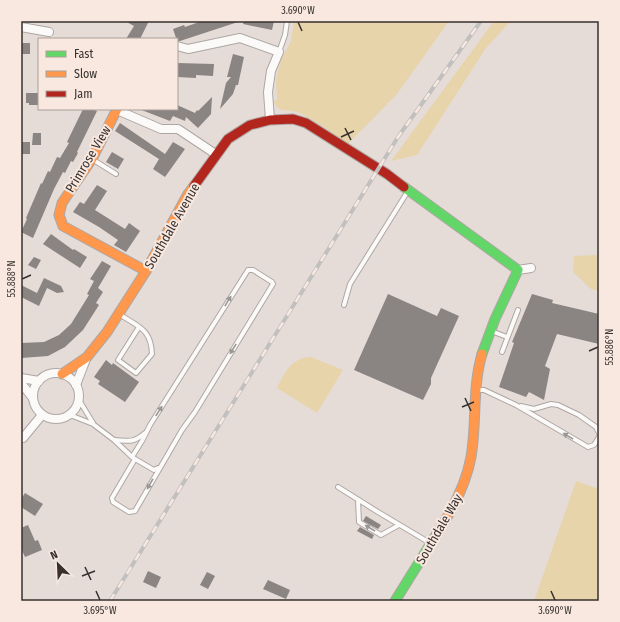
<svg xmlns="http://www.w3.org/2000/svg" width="620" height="622" font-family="'Fira Sans Condensed',sans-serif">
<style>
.green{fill:#e7d4aa}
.building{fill:#8a8482}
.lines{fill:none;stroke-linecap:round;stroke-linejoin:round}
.lane-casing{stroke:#ada7a3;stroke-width:6}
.street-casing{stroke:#ada7a3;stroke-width:10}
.fast-casing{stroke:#ada7a3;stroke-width:11}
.slow-casing{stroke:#ada7a3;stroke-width:11}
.jam-casing{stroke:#ada7a3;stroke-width:11}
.lane{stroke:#fbfaf9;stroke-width:4}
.street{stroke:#fbfaf9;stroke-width:8}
.fast{stroke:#63d668;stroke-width:9}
.slow{stroke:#ff974d;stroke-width:9}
.jam{stroke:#b3261e;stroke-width:9}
.rail-casing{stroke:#c2c0be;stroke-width:4}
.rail{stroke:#f8e8df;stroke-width:2.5;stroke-dasharray:8;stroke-linecap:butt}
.oneway{fill:#999694}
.ticks{fill:none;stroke:#37312e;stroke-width:1.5}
.labels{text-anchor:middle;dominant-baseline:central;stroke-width:4;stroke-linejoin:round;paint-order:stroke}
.street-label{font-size:13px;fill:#37312e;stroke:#f8e8df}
.neatline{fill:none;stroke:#37312e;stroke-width:1.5}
.ticks-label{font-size:10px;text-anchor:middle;fill:#37312e}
</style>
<rect width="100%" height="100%" fill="#e5dcd8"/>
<!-- green -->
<g class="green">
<path d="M 294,21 L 449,21 L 397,94 L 348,144 C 333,134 313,118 297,112 C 286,109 279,114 273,101 L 277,100 L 276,79 L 281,60 L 291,41 Z"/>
<path d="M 494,21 L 511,21 L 486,48 L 417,155 L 391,161 Z"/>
<path d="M 596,255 L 599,256 L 599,291 L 591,289 L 573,272 L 574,256 Z"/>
<path d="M 311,357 L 343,370 L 317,413 L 277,388 C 285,372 291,358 311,357 Z"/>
<path d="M 576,481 L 599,489 L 599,601 L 534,601 Z"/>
</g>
<!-- building -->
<g class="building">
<path d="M 125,21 L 149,21 L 140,39 L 126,39 L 134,26 Z"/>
<path d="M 202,21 L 237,21 L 238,22 L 180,41 L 177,41 L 173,29 L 184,25 L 185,27 Z"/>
<path d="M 244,21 L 274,21 L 272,30 L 243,24 Z"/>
<rect x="21" y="43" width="9" height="11"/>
<path d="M 233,54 L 244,57 L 238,85 L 236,85 L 233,94 L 220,109 L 226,83 L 231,77 L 227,77 Z"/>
<path d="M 177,63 L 214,64 L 213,76 L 196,75 L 196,78 L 177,77 Z"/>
<path d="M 26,93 L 38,93 L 38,105 L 29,105 L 29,103 L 26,103 Z"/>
<path d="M 212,97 L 211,114 L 198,128 L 186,117 L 185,121 L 173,116 L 170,121 L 139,109 L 177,109 L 177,105 L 195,113 L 197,110 L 198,111 Z"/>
<path d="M 83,109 L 92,109 L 97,111 L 77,152 L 78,153 L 73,162 L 71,161 L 65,173 L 63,172 L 54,189 L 33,238 L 21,232 L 27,219 L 26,218 L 41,183 L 42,184 L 48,171 L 50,172 L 57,157 L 60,158 L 69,143 L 67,142 Z"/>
<path d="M 120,123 L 165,154 L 173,142 L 185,149 L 165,177 L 153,169 L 159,159 L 115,131 Z"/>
<path d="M 33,133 L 41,133 L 41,145 L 32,145 Z"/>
<rect x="21" y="142" width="9" height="12"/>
<path d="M 112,152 L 124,159 L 118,169 L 106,162 Z"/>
<path d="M 97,185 L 107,191 L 95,210 L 125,229 L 129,223 L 140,231 L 126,252 L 114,245 L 118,240 L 99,227 L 73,212 L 80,202 L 84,204 Z"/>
<path d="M 51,234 L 73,250 L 74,249 L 87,257 L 80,268 L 43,244 Z"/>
<path d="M 34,257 L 41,260 L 36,269 L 28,265 Z"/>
<path d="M 102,261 L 111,266 L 98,288 L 103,292 L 96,303 L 99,305 L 83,330 L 65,347 L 48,356 L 21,358 L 21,343 L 44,342 L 59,335 L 71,324 L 89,295 L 87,294 L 94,281 L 90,279 Z"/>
<path d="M 44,278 L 61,286 L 64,292 L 57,293 L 47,288 L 39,306 L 21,297 L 21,285 L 37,293 Z"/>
<path d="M 388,294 L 437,316 L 441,308 L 459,316 L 431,378 L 431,384 L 423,400 L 354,370 Z"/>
<path d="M 532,294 L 553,300 L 552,303 L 599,314 L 599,344 L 557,334 L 545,366 L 550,369 L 544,400 L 529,392 L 526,397 L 499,387 L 514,343 L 512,342 Z"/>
<path d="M 106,360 L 112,365 L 113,363 L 139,382 L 125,402 L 98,384 L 100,381 L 94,377 Z"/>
<path d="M 25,493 L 43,504 L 35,516 L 21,507 L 21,499 Z"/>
<path d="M 366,516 L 381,525 L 378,529 L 363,521 Z"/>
<path d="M 28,525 L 35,541 L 38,540 L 42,550 L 25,557 L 21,548 L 21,528 Z"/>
<path d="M 360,527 L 374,535 L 372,539 L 357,531 Z"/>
<path d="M 148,571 L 161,577 L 156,588 L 143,582 Z"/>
<path d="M 207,572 L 215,576 L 208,589 L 200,585 Z"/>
<path d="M 268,580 L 290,590 L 286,599 L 263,589 Z"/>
</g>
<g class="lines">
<!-- lane casing -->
<g class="lane-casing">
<g id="lane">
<path d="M 279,52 L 285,35 L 287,21"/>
<path d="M 92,159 L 116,174"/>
<path d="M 344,305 L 350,284 L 408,191"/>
<path d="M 119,314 C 139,327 151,329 152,354 L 136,373 L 118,360 L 139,327"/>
<path d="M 491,331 L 507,337"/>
<path d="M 502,352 L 518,310"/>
<path d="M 477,390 L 484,390 L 516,405 L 588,447 L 594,445 L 599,437"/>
<path d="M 79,400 L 93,423"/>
<path d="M 521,406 L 534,409 L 551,404 L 558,405 L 579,415 L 596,427 L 599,433"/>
<path d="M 70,415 L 93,424 L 114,440 L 132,457 L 135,459 L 112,498 L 113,502 L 129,512 L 135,511 L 182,430 L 195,412 L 273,284 L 272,282 L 253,270 L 248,270 L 150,425 L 142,441 L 132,457"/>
<path d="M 115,440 C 130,441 133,443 145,433"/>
<path d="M 135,459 L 154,470 L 158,468"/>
<path d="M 338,487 L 378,512 L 430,543"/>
<path d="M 358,500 L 359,522 L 381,535 L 399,525"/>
</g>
</g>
<!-- street casing -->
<g class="street-casing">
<g id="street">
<path d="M 21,27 L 49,32"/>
<path d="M 177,46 L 188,49 L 240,38 L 279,52 L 271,71 L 268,92 L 270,120"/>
<path d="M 117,110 L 161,129 L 178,129 L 217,155"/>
<path d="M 518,270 L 531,268"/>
<circle cx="56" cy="396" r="23"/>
<path d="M 21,378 L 39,381"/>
<path d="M 21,383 L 32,397"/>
<path d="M 76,385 L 86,359"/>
<path d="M 23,438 L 42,415"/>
</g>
</g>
<!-- fast casing -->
<g class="fast-casing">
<g id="fast">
<path d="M 404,187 L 518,270 L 495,319 L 482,354"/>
<path d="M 395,601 L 438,532"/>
</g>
</g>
<!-- slow casing -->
<g class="slow-casing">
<g id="slow">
<path d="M 117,109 L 92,159 L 62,203 L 59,215 L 63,226 L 146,271"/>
<path d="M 62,374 L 87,357 L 107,332 L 146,271 L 188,194 L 194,186"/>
<path d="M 438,532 C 453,509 466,485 471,457 C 477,423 472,388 482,354"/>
</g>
</g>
<!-- jam casing -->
<g class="jam-casing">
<path id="jam" d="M 194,186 L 228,139 L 250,125 L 270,120 L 293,119 L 306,123 L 387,174 L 404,187"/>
</g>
<!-- lane -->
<use href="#lane" class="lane"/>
<!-- street -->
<use href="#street" class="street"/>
<!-- fast -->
<use href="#fast" class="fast"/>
<!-- slow -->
<use href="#slow" class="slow"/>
<!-- jam -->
<use href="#jam" class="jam"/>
<!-- rail casing -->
<g class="rail-casing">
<path id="rail" d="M 110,601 L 398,137 L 481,21"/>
</g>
<!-- rail -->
<use href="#rail" class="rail"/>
</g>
<!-- one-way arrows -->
<defs><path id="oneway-solid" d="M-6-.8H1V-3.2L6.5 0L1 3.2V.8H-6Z"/></defs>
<g class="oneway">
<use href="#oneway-solid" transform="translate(228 301) rotate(-58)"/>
<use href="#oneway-solid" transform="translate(233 349) rotate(122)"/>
<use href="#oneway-solid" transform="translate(159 411) rotate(-57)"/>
<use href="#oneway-solid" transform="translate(568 436) rotate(-149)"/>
<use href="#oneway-solid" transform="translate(150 484) rotate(120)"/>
<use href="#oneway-solid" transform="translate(370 528) rotate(-149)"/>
</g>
<!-- ticks -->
<path class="ticks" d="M 298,22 L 302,31M 345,128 L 351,140M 341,137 L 354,131M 22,279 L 31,275M 589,351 L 598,347M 465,398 L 471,411M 462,407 L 474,402M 85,567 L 91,580M 82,576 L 95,571M 96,591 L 100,600M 551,591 L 555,600"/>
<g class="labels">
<!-- street labels -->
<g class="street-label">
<text transform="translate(88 159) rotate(-59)">Primrose View</text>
<text transform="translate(172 226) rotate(-60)">Southdale Avenue</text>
<text transform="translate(439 529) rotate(-60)">Southdale Way</text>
</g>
</g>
<!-- border -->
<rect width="620" height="622" fill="none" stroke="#f8e8df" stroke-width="44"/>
<!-- legend -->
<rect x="38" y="38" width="140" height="72" fill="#f8e8df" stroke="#ab9f98"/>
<rect x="46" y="51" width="20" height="6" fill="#63d668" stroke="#ab9f98"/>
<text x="74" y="58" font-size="12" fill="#37312e">Fast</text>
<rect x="46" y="71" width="20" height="6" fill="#ff974d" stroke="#ab9f98"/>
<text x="74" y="78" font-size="12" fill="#37312e">Slow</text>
<rect x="46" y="91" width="20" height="6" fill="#b3261e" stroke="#ab9f98"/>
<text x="74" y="98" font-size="12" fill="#37312e">Jam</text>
<!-- north arrow -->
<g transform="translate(58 564) rotate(336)" stroke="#f8e8df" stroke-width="3" paint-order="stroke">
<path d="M0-3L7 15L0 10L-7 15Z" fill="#37312e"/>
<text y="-6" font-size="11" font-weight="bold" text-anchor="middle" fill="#37312e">N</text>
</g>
<rect x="22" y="22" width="576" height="578" class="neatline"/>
<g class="ticks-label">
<text x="298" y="14">3.690°W</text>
<text transform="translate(11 279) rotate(-90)" y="4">55.888°N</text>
<text transform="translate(609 347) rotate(-90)" y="4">55.886°N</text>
<text x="100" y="614">3.695°W</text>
<text x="555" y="614">3.690°W</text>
</g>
</svg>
